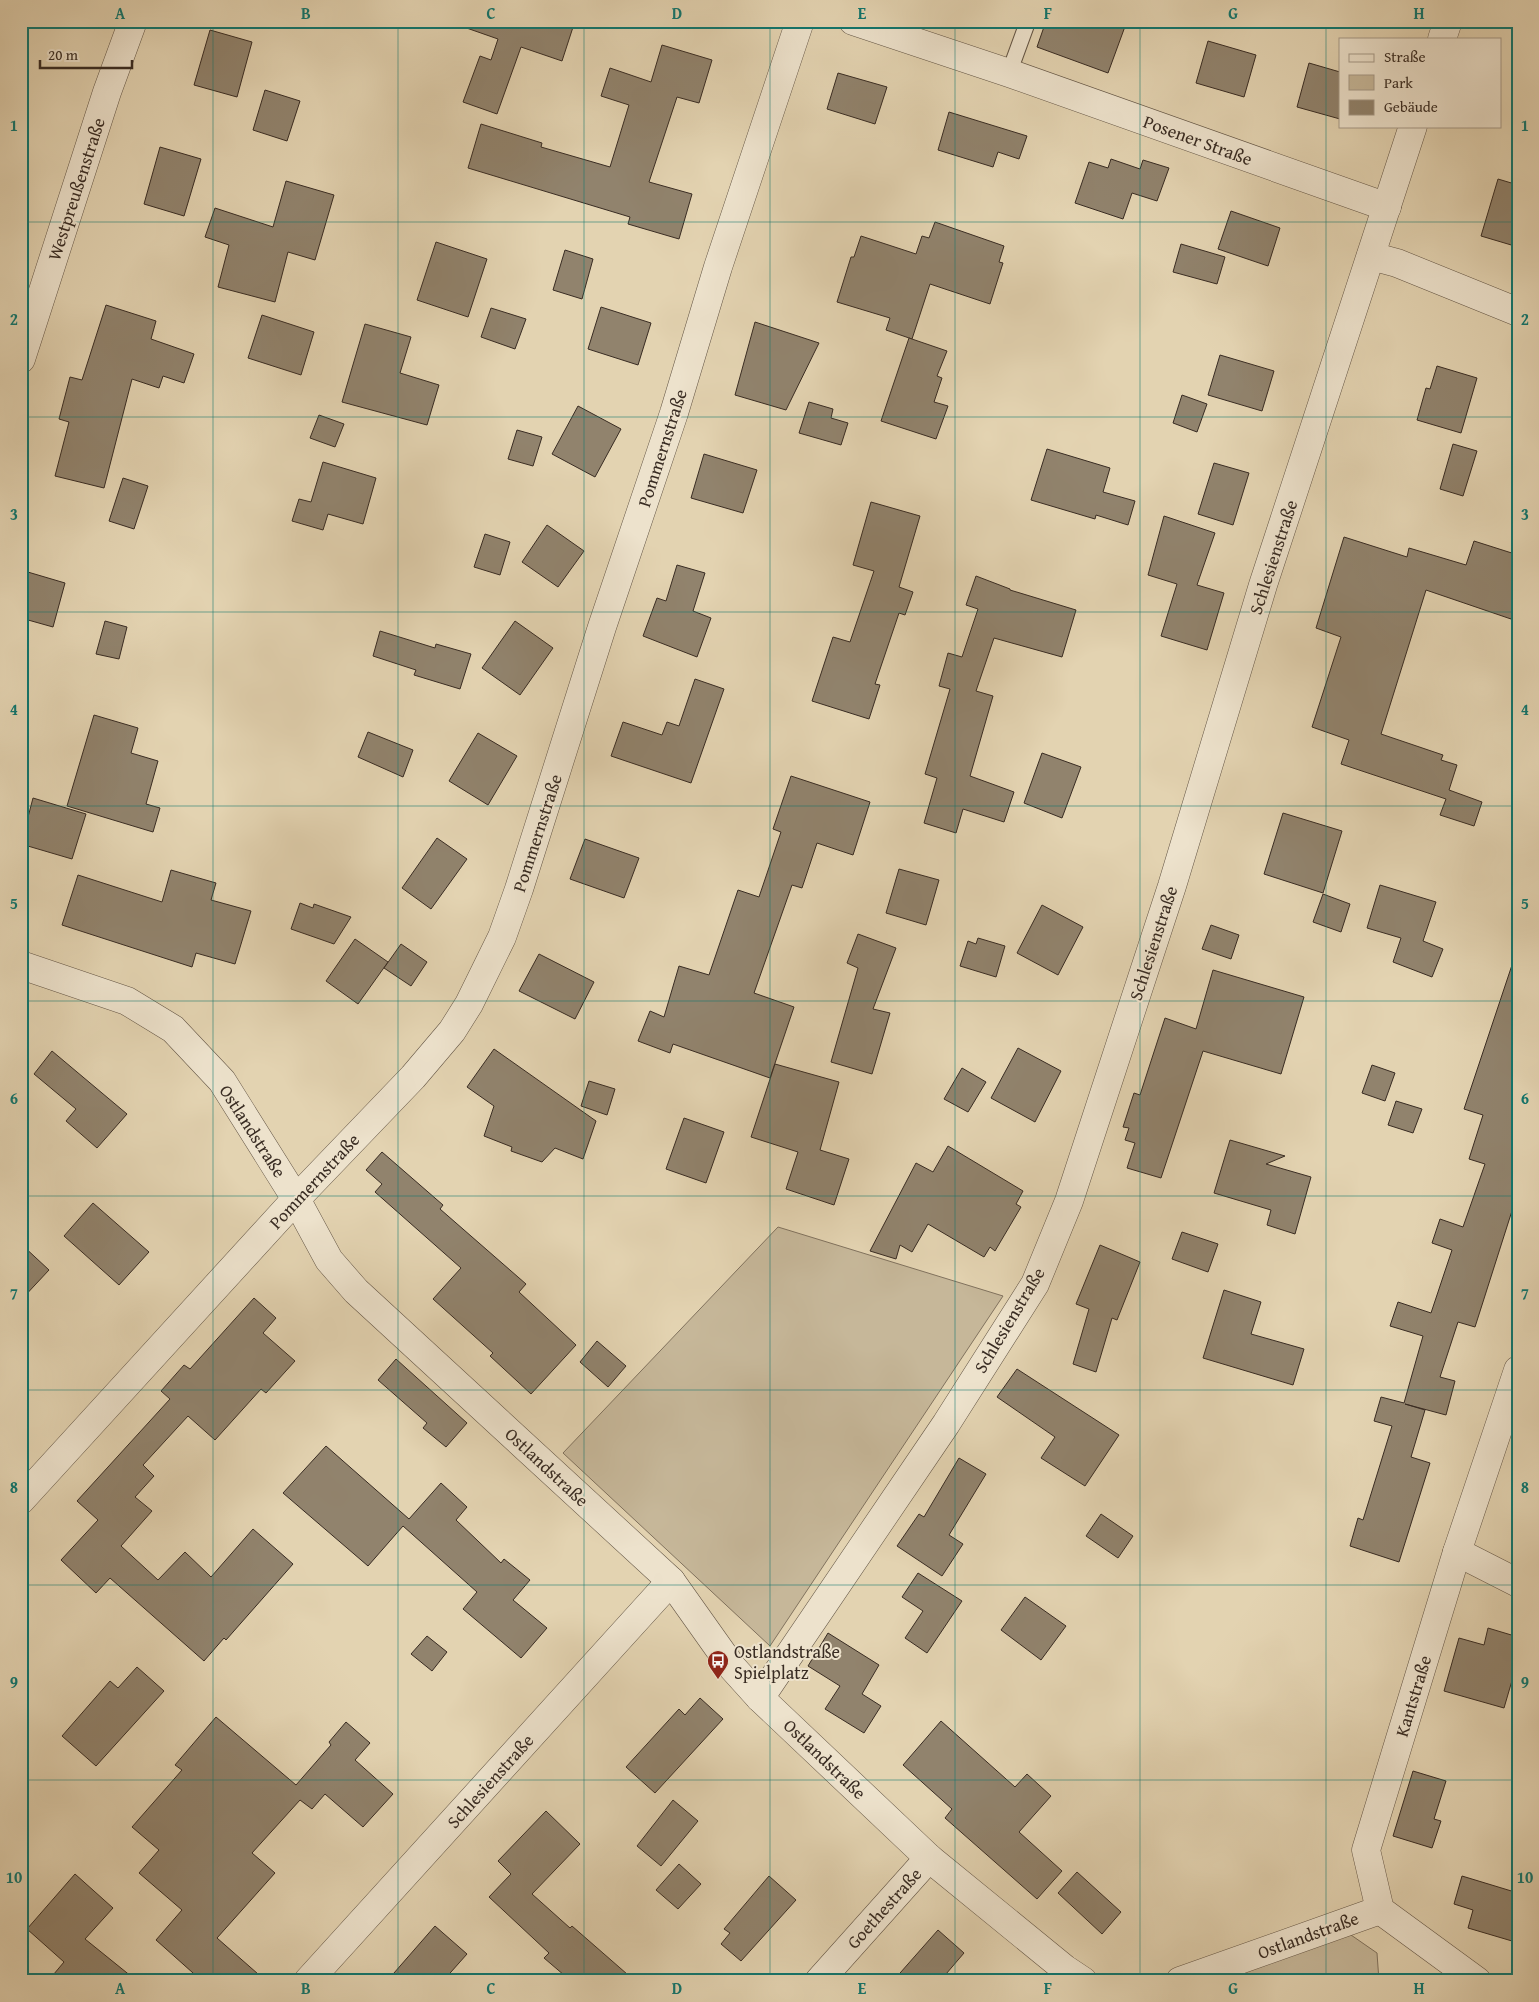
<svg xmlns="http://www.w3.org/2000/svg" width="1539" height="2002" font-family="'Gentium Book Plus',serif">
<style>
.green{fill:#c6b799;stroke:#80725e}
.building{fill:#91836d;stroke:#392c23}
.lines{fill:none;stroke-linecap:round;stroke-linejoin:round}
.service-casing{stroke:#645646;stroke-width:17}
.minor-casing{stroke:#645646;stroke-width:29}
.service{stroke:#ede2cc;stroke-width:15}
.minor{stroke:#ede2cc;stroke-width:28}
.grid{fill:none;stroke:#0f766e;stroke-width:1;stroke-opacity:0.55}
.labels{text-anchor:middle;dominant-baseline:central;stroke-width:4;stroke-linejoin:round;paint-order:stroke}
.street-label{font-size:18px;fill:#392c23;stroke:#ede2cc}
.poi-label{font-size:18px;fill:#392c23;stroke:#ede2cc;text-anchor:start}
.neatline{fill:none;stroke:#0f766e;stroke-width:2}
.grid-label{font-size:16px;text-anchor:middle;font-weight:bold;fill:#0f766e}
</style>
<rect width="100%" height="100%" fill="#e3d3b1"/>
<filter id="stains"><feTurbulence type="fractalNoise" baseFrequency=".004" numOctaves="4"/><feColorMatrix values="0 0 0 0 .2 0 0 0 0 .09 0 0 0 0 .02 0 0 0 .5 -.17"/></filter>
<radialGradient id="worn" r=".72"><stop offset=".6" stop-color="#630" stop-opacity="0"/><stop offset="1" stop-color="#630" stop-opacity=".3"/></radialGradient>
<!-- green -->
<g class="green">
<path d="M 778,1227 L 1003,1296 L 770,1646 L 563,1453 Z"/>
<path d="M 1351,1935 L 1377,1953 L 1379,1981 L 1217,1981 L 1307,1946 Z"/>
</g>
<!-- building -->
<g class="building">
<path d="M 459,21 L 575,21 L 562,61 L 521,47 L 497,114 L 463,102 L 480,56 L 491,60 L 498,39 L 458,25 Z"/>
<path d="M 1046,21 L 1127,21 L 1108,73 L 1037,47 Z"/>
<path d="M 210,30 L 252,42 L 237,97 L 194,85 Z"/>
<path d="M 1208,41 L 1256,55 L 1244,97 L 1196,83 Z"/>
<path d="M 662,45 L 712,60 L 699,103 L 677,97 L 649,182 L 692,194 L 679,239 L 628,224 L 630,217 L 468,168 L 481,124 L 542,143 L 541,147 L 610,167 L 629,105 L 601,96 L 610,68 L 651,82 Z"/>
<path d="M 1309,63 L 1340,72 L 1340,119 L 1297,107 Z"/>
<path d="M 838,73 L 887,87 L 875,124 L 827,109 Z"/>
<path d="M 265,90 L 300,101 L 287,141 L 253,130 Z"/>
<path d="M 949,112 L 1027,136 L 1019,159 L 998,152 L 993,167 L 938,150 Z"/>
<path d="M 160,147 L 201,159 L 184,216 L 144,204 Z"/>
<path d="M 1111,159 L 1140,169 L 1143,160 L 1169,168 L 1157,201 L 1132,193 L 1123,219 L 1075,203 L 1089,162 L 1108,168 Z"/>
<path d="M 1498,179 L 1518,185 L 1518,247 L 1481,236 Z"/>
<path d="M 286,181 L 334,195 L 315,260 L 288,252 L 275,302 L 218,287 L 229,245 L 205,237 L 215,208 L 273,227 Z"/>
<path d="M 1231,211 L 1280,228 L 1268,266 L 1218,249 Z"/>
<path d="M 935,222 L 1004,246 L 999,262 L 1003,263 L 990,304 L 930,284 L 912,339 L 886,330 L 890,318 L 837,302 L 851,257 L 854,257 L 861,236 L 916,254 L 922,236 L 929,238 Z"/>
<path d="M 436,242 L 487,259 L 468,317 L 417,300 Z"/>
<path d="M 1181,244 L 1225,257 L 1217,284 L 1173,272 Z"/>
<path d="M 565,250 L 593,259 L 582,299 L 553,290 Z"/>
<path d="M 106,305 L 156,321 L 151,339 L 194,354 L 184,383 L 163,376 L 159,388 L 132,379 L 104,488 L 55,476 L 69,422 L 59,419 L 70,377 L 82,380 Z"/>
<path d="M 601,307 L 651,323 L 638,365 L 588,349 Z"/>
<path d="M 491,308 L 526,319 L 515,349 L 481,337 Z"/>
<path d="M 262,315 L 314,332 L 301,375 L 248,358 Z"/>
<path d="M 755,322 L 819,343 L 786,410 L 735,395 Z"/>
<path d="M 365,324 L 411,337 L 400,373 L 439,385 L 427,425 L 342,402 Z"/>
<path d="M 909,338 L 947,351 L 937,376 L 942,378 L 934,402 L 948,406 L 936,439 L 881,421 Z"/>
<path d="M 1220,355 L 1274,371 L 1262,411 L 1208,395 Z"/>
<path d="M 1437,366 L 1477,378 L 1461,433 L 1417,420 L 1426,388 L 1430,389 Z"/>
<path d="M 1182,395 L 1207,404 L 1197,432 L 1173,423 Z"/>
<path d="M 809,402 L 833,409 L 831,418 L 848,423 L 841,445 L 799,433 Z"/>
<path d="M 578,406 L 621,429 L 595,477 L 552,454 Z"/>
<path d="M 319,415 L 344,424 L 335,447 L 310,438 Z"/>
<path d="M 517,430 L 542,437 L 533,466 L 508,459 Z"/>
<path d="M 1453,444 L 1477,451 L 1463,496 L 1440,489 Z"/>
<path d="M 1047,449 L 1110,468 L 1103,492 L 1135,501 L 1128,525 L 1096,515 L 1095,519 L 1031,500 Z"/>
<path d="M 704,454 L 757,470 L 743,513 L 691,498 Z"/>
<path d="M 323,462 L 376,478 L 363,524 L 328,514 L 323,530 L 292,521 L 299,499 L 311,502 Z"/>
<path d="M 1214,463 L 1249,473 L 1233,525 L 1198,514 Z"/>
<path d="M 123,478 L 148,486 L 134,529 L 109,521 Z"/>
<path d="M 871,502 L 920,516 L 899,587 L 913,592 L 905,615 L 899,613 L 875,684 L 880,685 L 869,719 L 812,701 L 833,637 L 850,642 L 874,571 L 853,565 Z"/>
<path d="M 1164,516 L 1215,533 L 1197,585 L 1224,593 L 1207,650 L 1161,636 L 1177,584 L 1148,575 Z"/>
<path d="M 547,525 L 584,551 L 558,587 L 522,562 Z"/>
<path d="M 485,534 L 510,542 L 500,575 L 474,567 Z"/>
<path d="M 1344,537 L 1407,557 L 1409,548 L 1466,565 L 1474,541 L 1518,555 L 1518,600 L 1511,619 L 1426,590 L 1381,734 L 1443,755 L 1441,760 L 1457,765 L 1449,790 L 1482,802 L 1474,826 L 1440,815 L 1446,799 L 1341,764 L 1349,740 L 1312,727 L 1341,637 L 1316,628 Z"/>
<path d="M 677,565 L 705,573 L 693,611 L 711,618 L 697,657 L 643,636 L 657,598 L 666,601 Z"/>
<path d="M 21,570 L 65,583 L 53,627 L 21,618 Z"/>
<path d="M 976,576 L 1010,589 L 1010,590 L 1076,610 L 1062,657 L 994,638 L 976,691 L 993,696 L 970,776 L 1014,792 L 1004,822 L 963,809 L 956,833 L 924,823 L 937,778 L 925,774 L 950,689 L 939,686 L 948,653 L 962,657 L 978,609 L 966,605 Z"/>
<path d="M 105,621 L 127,627 L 119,659 L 96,654 Z"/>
<path d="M 515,621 L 553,648 L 520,695 L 482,668 Z"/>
<path d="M 380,631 L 435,648 L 436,644 L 471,654 L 460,689 L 414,675 L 416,670 L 373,656 Z"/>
<path d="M 695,679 L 724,689 L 691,783 L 611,756 L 623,722 L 662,735 L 667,722 L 679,726 Z"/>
<path d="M 94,715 L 138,728 L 131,753 L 158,761 L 146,804 L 160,808 L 153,832 L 67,806 Z"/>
<path d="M 368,732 L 413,750 L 403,777 L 358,757 Z"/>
<path d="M 478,733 L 517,756 L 488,805 L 449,781 Z"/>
<path d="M 1042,753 L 1081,767 L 1062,818 L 1024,803 Z"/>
<path d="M 791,776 L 870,802 L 853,855 L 817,843 L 802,888 L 792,885 L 754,993 L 794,1007 L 770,1078 L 673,1044 L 670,1053 L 638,1041 L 650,1011 L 664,1017 L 679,966 L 709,975 L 738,890 L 759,897 L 781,832 L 773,829 Z"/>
<path d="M 33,798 L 86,814 L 72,859 L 21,844 Z"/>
<path d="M 1283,813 L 1342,831 L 1323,893 L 1264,874 Z"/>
<path d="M 437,838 L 467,859 L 431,909 L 402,888 Z"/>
<path d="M 585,839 L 639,858 L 624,898 L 570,879 Z"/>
<path d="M 899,869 L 939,880 L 926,925 L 886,913 Z"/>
<path d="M 171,870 L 216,883 L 211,900 L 251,911 L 235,964 L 196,953 L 192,967 L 62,925 L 78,875 L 162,902 Z"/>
<path d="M 1380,885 L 1436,902 L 1423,941 L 1443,949 L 1432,977 L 1393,962 L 1401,938 L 1367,928 Z"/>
<path d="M 1323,894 L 1350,904 L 1341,932 L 1313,922 Z"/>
<path d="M 300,903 L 313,908 L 314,904 L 351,917 L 334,944 L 291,929 Z"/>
<path d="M 1042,905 L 1083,927 L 1058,975 L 1017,953 Z"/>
<path d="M 1211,925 L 1239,935 L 1231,959 L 1202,949 Z"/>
<path d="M 858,934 L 896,948 L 873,1009 L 890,1013 L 872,1074 L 831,1062 L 858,968 L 847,963 Z"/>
<path d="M 978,938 L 1005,946 L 996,977 L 960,966 L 968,941 L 976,944 Z"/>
<path d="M 355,939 L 388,962 L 358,1004 L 326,981 Z"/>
<path d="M 401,944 L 427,962 L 411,986 L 384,968 Z"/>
<path d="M 539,954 L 594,982 L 575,1019 L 519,991 Z"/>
<path d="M 1514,959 L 1518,960 L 1518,1192 L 1475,1327 L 1458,1322 L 1440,1377 L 1455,1381 L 1446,1415 L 1405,1404 L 1425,1410 L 1411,1457 L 1430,1463 L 1399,1562 L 1350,1546 L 1358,1518 L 1363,1520 L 1392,1426 L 1374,1421 L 1381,1397 L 1404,1403 L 1423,1336 L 1390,1326 L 1398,1302 L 1431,1313 L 1452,1250 L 1432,1243 L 1440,1219 L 1463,1227 L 1485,1164 L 1469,1159 L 1483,1115 L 1464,1109 Z"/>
<path d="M 1213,970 L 1304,997 L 1281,1074 L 1203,1051 L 1161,1178 L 1127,1168 L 1135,1143 L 1125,1140 L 1129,1128 L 1123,1127 L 1134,1093 L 1140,1095 L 1165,1018 L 1196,1029 Z"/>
<path d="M 1018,1048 L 1061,1071 L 1035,1122 L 991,1098 Z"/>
<path d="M 494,1049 L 596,1121 L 583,1159 L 555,1148 L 542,1162 L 511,1151 L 512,1147 L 484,1136 L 494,1106 L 467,1087 Z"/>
<path d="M 52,1051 L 127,1114 L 97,1148 L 66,1121 L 76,1109 L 34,1074 Z"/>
<path d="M 775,1064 L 839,1082 L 820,1150 L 849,1159 L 834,1205 L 786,1189 L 798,1152 L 751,1137 Z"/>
<path d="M 1372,1065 L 1395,1073 L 1385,1101 L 1362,1093 Z"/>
<path d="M 962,1068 L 986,1082 L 968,1112 L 944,1099 Z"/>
<path d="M 589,1081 L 615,1089 L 607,1115 L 581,1106 Z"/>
<path d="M 1396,1101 L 1422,1109 L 1413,1133 L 1388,1125 Z"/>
<path d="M 684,1118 L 724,1132 L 706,1183 L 666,1169 Z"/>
<path d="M 1230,1140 L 1285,1156 L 1266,1164 L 1311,1177 L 1295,1234 L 1267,1225 L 1271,1210 L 1214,1193 Z"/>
<path d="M 948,1146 L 1023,1191 L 1016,1204 L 1021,1207 L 995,1251 L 990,1247 L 984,1257 L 928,1224 L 912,1252 L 900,1245 L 896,1259 L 870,1251 L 916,1163 L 933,1172 Z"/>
<path d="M 382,1152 L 443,1205 L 440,1209 L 526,1284 L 519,1292 L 576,1345 L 531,1394 L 490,1356 L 493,1353 L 433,1299 L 461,1268 L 375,1192 L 382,1184 L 366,1170 Z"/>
<path d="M 93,1203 L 149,1252 L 119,1285 L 64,1236 Z"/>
<path d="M 1182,1232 L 1218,1244 L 1208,1272 L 1172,1259 Z"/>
<path d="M 21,1244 L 49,1270 L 21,1300 Z"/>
<path d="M 1100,1245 L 1140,1262 L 1117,1320 L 1112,1318 L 1096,1372 L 1073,1364 L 1089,1309 L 1076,1304 Z"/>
<path d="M 1224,1290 L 1261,1302 L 1251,1334 L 1304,1349 L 1293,1385 L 1203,1358 Z"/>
<path d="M 254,1298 L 276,1318 L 263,1333 L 295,1361 L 266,1393 L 261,1389 L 215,1440 L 188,1416 L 143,1465 L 154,1476 L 135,1497 L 152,1511 L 121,1546 L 158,1580 L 185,1552 L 211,1577 L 253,1529 L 293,1564 L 226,1640 L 224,1638 L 204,1661 L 110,1578 L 96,1593 L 61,1560 L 98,1520 L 77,1501 L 170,1399 L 161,1391 L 184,1365 L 190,1369 Z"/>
<path d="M 597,1341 L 626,1366 L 608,1387 L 580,1362 Z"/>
<path d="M 396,1359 L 467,1423 L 446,1447 L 423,1428 L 427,1423 L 378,1380 Z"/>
<path d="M 1017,1369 L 1119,1435 L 1085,1486 L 1041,1458 L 1055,1437 L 997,1397 Z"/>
<path d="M 326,1446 L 409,1519 L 441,1483 L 467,1507 L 456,1520 L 501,1563 L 504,1559 L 530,1580 L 513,1600 L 547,1628 L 521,1658 L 463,1609 L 477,1592 L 403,1526 L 368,1566 L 283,1493 Z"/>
<path d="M 959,1458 L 986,1474 L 949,1535 L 963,1544 L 942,1576 L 897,1546 L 919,1514 L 924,1517 Z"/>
<path d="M 1101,1514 L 1133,1536 L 1118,1558 L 1086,1536 Z"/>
<path d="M 918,1573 L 962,1601 L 927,1653 L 905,1638 L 923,1611 L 902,1597 Z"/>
<path d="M 1025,1597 L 1066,1626 L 1041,1660 L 1001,1630 Z"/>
<path d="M 1488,1628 L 1518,1637 L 1518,1660 L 1504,1708 L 1444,1691 L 1459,1638 L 1484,1645 Z"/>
<path d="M 828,1633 L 879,1665 L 862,1694 L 881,1706 L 864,1733 L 825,1709 L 840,1686 L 808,1666 Z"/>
<path d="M 427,1636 L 447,1652 L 432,1671 L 411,1654 Z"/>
<path d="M 137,1667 L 164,1691 L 96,1766 L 62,1736 L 110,1681 L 118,1688 Z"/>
<path d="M 700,1698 L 723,1719 L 655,1793 L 626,1767 L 679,1709 L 685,1715 Z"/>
<path d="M 216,1717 L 296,1785 L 331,1745 L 329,1742 L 346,1722 L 370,1743 L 355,1760 L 393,1794 L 363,1827 L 325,1794 L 312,1809 L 300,1800 L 252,1853 L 275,1873 L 217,1938 L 266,1981 L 202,1981 L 156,1940 L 182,1910 L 139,1873 L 159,1850 L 132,1827 L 182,1770 L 175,1765 Z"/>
<path d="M 941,1721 L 1015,1787 L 1027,1774 L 1051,1796 L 1019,1832 L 1062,1871 L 1037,1899 L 945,1818 L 952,1809 L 903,1765 Z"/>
<path d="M 1413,1771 L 1446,1781 L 1434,1819 L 1441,1821 L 1432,1848 L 1393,1836 Z"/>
<path d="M 673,1800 L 698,1821 L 661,1866 L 637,1846 Z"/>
<path d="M 546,1811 L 580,1844 L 532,1894 L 570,1928 L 572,1926 L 635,1981 L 571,1981 L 544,1958 L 549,1953 L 489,1897 L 511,1874 L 498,1861 Z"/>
<path d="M 679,1864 L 701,1884 L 678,1909 L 656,1890 Z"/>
<path d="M 1077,1872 L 1121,1912 L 1102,1934 L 1058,1893 Z"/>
<path d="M 75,1874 L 113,1908 L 85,1939 L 137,1981 L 48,1981 L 64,1962 L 27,1929 Z"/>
<path d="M 769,1876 L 796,1900 L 741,1961 L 721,1944 L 730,1933 L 724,1929 Z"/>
<path d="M 1462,1876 L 1518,1893 L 1518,1924 L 1512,1941 L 1468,1928 L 1473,1910 L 1454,1904 Z"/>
<path d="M 435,1926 L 467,1954 L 443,1981 L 387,1981 Z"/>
<path d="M 938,1930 L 964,1953 L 940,1981 L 893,1981 Z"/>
</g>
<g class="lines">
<!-- service casing -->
<g class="service-casing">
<path id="service" d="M 1009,73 L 1028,21"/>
</g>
<!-- minor casing -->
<g class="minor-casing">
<g id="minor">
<path d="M 853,21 L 1009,73 L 1387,207"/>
<path d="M 1442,39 L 1448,21"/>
<path d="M 1371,256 L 1397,263 L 1518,312"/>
<path d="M 21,359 L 107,92 L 133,21"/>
<path d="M 21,965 L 127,1001 L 173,1029 L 222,1081 L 296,1199 L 329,1260 L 356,1291 L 671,1581 L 732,1667 L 760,1698 L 929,1858 L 1065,1969 L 1083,1981"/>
<path d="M 21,1500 L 296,1199 L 413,1077 L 452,1031 L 469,1004 L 502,937 L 519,889 L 602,627 L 674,413 L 718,267 L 800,21"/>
<path d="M 1457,1552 L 1518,1583"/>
<path d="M 760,1698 L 946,1424 L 1035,1284 L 1069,1201 L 1172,886 L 1263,585 L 1413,126"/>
<path d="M 308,1981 L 671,1581"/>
<path d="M 819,1981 L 929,1858"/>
<path d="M 1180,1981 L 1380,1910"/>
<path d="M 1477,1981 L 1380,1910 L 1366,1850 L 1457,1552 L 1518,1370"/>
</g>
</g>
<!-- service -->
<use href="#service" class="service"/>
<!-- minor -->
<use href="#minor" class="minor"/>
</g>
<!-- grid -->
<path class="grid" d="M 213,21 L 213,1981M 398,21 L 398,1981M 584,21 L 584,1981M 770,21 L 770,1981M 955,21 L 955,1981M 1140,21 L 1140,1981M 1326,21 L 1326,1981M 21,222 L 1518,222M 21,417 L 1518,417M 21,612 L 1518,612M 21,806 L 1518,806M 21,1001 L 1518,1001M 21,1196 L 1518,1196M 21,1390 L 1518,1390M 21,1585 L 1518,1585M 21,1780 L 1518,1780"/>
<!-- icons -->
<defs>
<g id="bus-pin" transform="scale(1.125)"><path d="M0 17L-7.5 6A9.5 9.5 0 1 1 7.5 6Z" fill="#8f2418" stroke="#ede2cc"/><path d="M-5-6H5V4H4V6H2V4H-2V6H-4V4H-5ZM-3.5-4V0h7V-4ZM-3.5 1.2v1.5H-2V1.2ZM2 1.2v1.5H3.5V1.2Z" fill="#fff"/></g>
</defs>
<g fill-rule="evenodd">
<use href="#bus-pin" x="718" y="1661"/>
</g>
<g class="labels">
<!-- street labels -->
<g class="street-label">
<text transform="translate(1198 140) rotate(20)">Posener Straße</text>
<text transform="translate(76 189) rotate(-72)">Westpreußenstraße</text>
<text transform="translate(662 448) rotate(-72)">Pommernstraße</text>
<text transform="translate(1273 557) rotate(-72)">Schlesienstraße</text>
<text transform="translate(537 833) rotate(-72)">Pommernstraße</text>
<text transform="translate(1153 943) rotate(-72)">Schlesienstraße</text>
<text transform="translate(253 1131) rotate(57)">Ostlandstraße</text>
<text transform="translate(314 1181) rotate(-47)">Pommernstraße</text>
<text transform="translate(1009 1320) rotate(-59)">Schlesienstraße</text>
<text transform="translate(547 1467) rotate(43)">Ostlandstraße</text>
<text transform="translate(1413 1696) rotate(-73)">Kantstraße</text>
<text transform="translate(825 1759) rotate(44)">Ostlandstraße</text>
<text transform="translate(490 1781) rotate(-48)">Schlesienstraße</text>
<text transform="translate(884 1908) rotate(-48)">Goethestraße</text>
<text transform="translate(1308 1935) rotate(-20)">Ostlandstraße</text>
</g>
<!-- poi labels -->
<g class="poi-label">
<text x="734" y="1651">Ostlandstraße<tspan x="734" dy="21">Spielplatz</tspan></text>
</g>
</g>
<!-- margin -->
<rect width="1539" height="2002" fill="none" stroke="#e3d3b1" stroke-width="55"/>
<!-- legend -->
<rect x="1339" y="38" width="162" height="90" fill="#ede2cc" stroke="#a59988"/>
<rect x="1349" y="54" width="25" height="8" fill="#ede2cc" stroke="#a59988"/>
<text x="1384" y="62" font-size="15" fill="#392c23">Straße</text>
<rect x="1349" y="75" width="25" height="15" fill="#c6b799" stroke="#a59988"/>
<text x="1384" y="88" font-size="15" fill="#392c23">Park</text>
<rect x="1349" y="100" width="25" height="15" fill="#91836d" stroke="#a59988"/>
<text x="1384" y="112" font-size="15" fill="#392c23">Gebäude</text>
<!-- scale -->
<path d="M40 60v8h92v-8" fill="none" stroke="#392c23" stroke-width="2.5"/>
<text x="48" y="60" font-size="15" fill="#392c23" stroke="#ede2cc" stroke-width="4" paint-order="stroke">20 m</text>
<rect x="28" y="28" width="1484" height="1946" class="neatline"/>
<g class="grid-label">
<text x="120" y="19">A</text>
<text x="306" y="19">B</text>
<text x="491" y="19">C</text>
<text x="677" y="19">D</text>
<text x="862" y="19">E</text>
<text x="1048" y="19">F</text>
<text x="1233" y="19">G</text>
<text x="1419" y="19">H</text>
<text x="14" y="131">1</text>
<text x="1525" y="131">1</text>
<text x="14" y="325">2</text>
<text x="1525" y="325">2</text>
<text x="14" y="520">3</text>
<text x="1525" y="520">3</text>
<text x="14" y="715">4</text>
<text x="1525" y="715">4</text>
<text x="14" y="909">5</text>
<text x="1525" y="909">5</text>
<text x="14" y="1104">6</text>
<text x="1525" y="1104">6</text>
<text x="14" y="1299">7</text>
<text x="1525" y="1299">7</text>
<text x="14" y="1493">8</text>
<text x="1525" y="1493">8</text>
<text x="14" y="1688">9</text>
<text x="1525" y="1688">9</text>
<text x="14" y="1883">10</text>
<text x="1525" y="1883">10</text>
<text x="120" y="1994">A</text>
<text x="306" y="1994">B</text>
<text x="491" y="1994">C</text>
<text x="677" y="1994">D</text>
<text x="862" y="1994">E</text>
<text x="1048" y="1994">F</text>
<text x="1233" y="1994">G</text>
<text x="1419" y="1994">H</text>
</g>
<rect width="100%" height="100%" filter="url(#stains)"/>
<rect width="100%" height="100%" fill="url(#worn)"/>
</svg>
